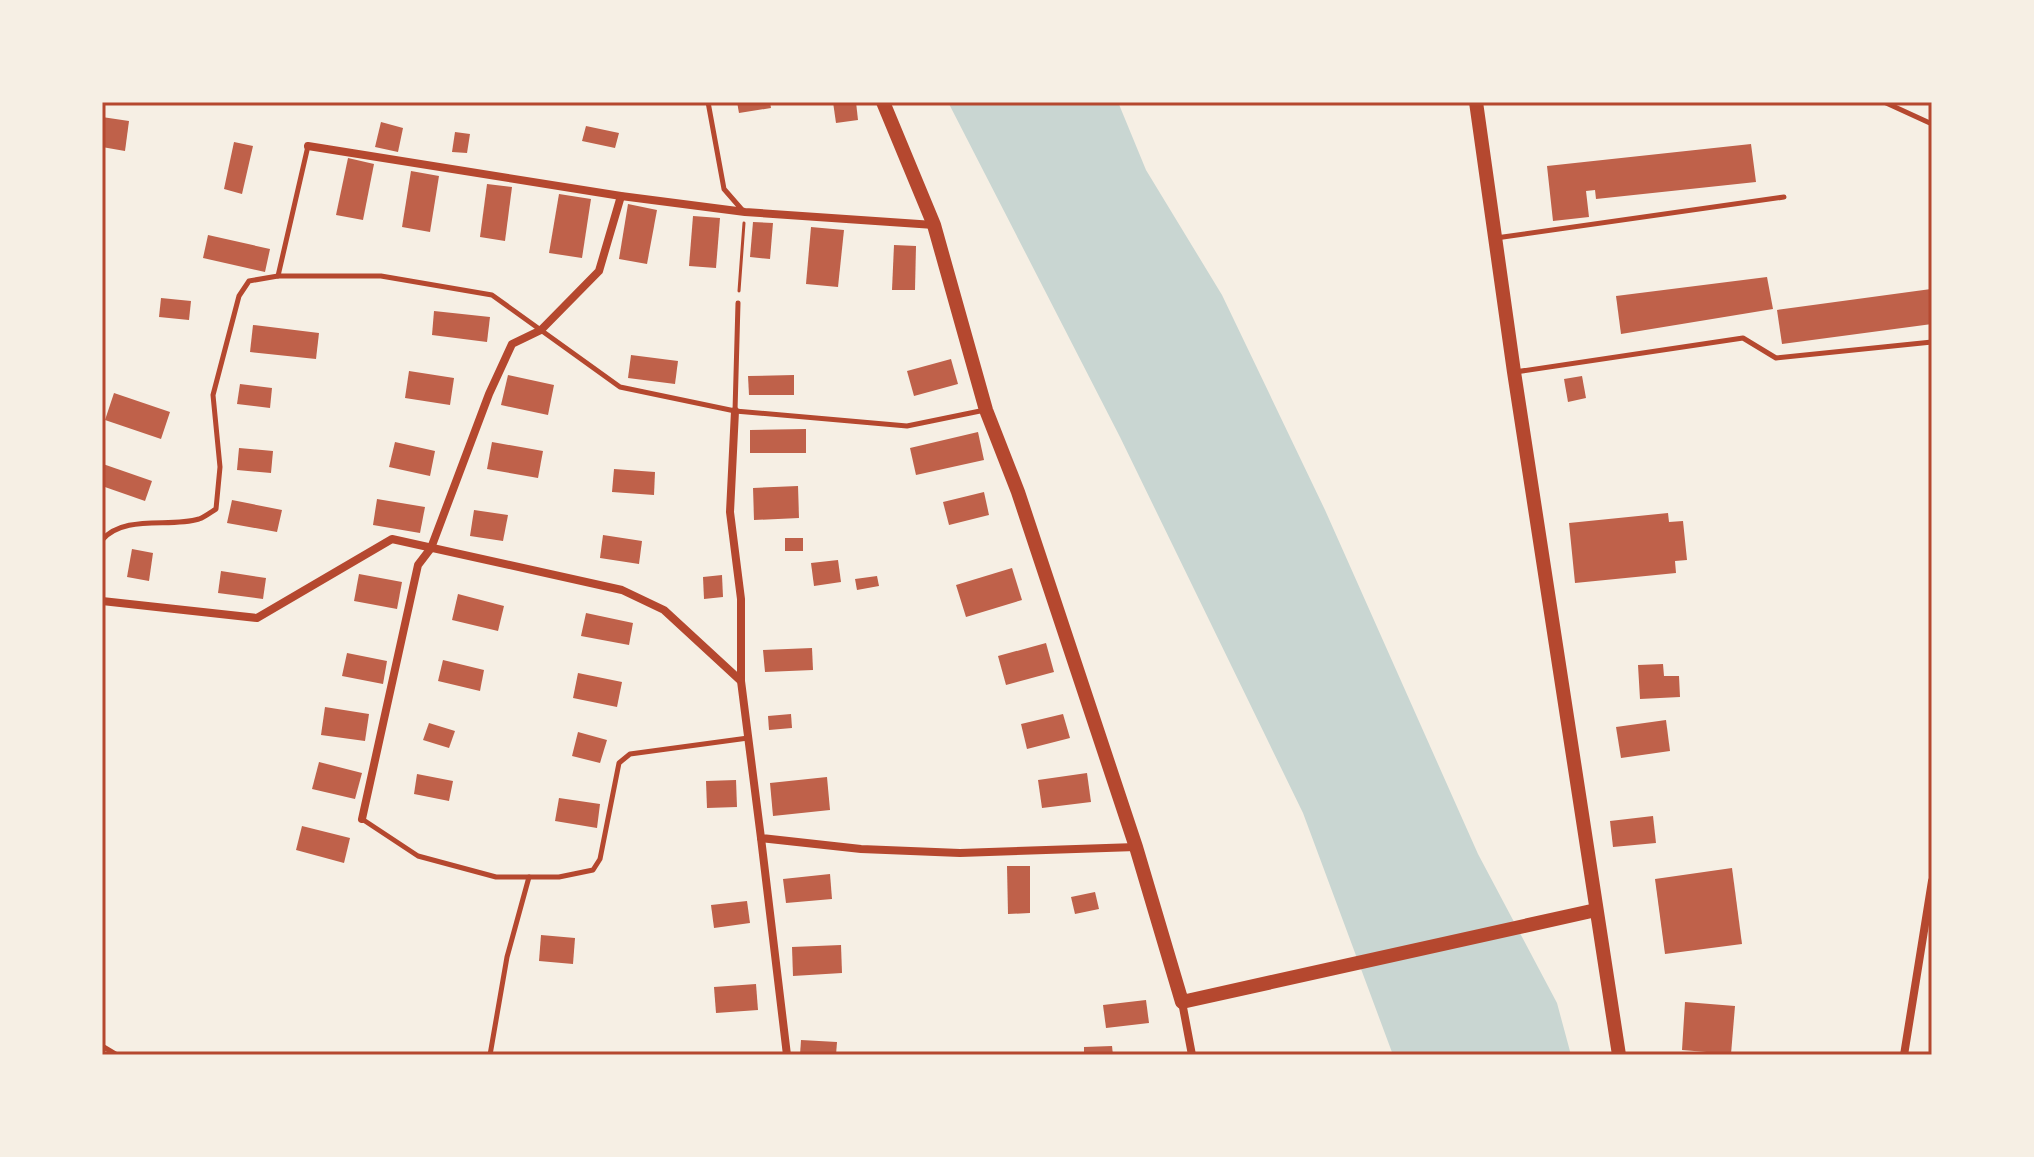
<svg xmlns="http://www.w3.org/2000/svg" width="2034" height="1157" font-family="Manrope,sans-serif">
<style>
.water{fill:#c9d6d2}
.building{fill:#bf614a}
.lines{fill:none;stroke-linecap:round;stroke-linejoin:round}
.path{stroke:#b5482f;stroke-width:3}
.service{stroke:#b5482f;stroke-width:5}
.minor{stroke:#b5482f;stroke-width:8}
.tertiary{stroke:#b5482f;stroke-width:14}
.neatline{fill:none;stroke:#b5482f;stroke-width:3}
</style>
<rect width="100%" height="100%" fill="#f6efe4"/>
<!-- water -->
<path class="water" d="M 948,102 L 1118,102 L 1146,170 L 1222,295 L 1325,510 L 1478,854 L 1557,1003 L 1571,1055 L 1393,1055 L 1303,813 L 1120,437 Z"/>
<!-- building -->
<g class="building">
<path d="M 737,102 L 770,102 L 771,108 L 739,113 Z"/>
<path d="M 833,102 L 856,102 L 858,120 L 836,123 Z"/>
<path d="M 102,117 L 129,121 L 125,151 L 102,147 Z"/>
<path d="M 381,122 L 403,128 L 398,152 L 375,147 Z"/>
<path d="M 586,126 L 619,133 L 615,148 L 582,141 Z"/>
<path d="M 455,132 L 470,134 L 467,153 L 452,152 Z"/>
<path d="M 234,142 L 253,146 L 242,194 L 224,189 Z"/>
<path d="M 1751,144 L 1756,182 L 1596,199 L 1595,190 L 1586,191 L 1589,217 L 1553,221 L 1547,166 Z"/>
<path d="M 348,158 L 374,164 L 363,220 L 336,215 Z"/>
<path d="M 411,171 L 439,176 L 430,232 L 402,227 Z"/>
<path d="M 487,184 L 512,187 L 505,241 L 480,237 Z"/>
<path d="M 559,194 L 591,199 L 582,258 L 549,253 Z"/>
<path d="M 628,204 L 657,210 L 647,264 L 619,259 Z"/>
<path d="M 693,216 L 720,218 L 716,268 L 689,266 Z"/>
<path d="M 753,222 L 773,223 L 770,259 L 750,257 Z"/>
<path d="M 811,227 L 844,230 L 838,287 L 806,284 Z"/>
<path d="M 208,235 L 270,249 L 265,272 L 203,258 Z"/>
<path d="M 894,245 L 916,246 L 915,290 L 892,290 Z"/>
<path d="M 1767,277 L 1773,309 L 1621,334 L 1616,296 Z"/>
<path d="M 1931,289 L 1932,324 L 1782,344 L 1777,310 Z"/>
<path d="M 161,298 L 191,301 L 189,320 L 159,317 Z"/>
<path d="M 434,311 L 490,317 L 487,342 L 432,335 Z"/>
<path d="M 253,325 L 319,333 L 316,359 L 250,352 Z"/>
<path d="M 631,355 L 678,361 L 675,384 L 628,378 Z"/>
<path d="M 951,359 L 958,384 L 914,396 L 907,371 Z"/>
<path d="M 409,371 L 454,378 L 450,405 L 405,398 Z"/>
<path d="M 508,375 L 554,385 L 548,415 L 501,405 Z"/>
<path d="M 794,375 L 794,395 L 749,395 L 748,376 Z"/>
<path d="M 1582,376 L 1586,398 L 1568,402 L 1564,379 Z"/>
<path d="M 240,384 L 272,388 L 270,408 L 237,404 Z"/>
<path d="M 114,393 L 170,412 L 161,439 L 105,420 Z"/>
<path d="M 806,429 L 806,453 L 750,453 L 750,430 Z"/>
<path d="M 978,432 L 984,460 L 916,475 L 910,448 Z"/>
<path d="M 395,442 L 435,451 L 430,476 L 389,467 Z"/>
<path d="M 492,442 L 543,451 L 538,478 L 487,469 Z"/>
<path d="M 239,448 L 273,451 L 271,473 L 237,470 Z"/>
<path d="M 103,464 L 152,481 L 145,501 L 102,486 Z"/>
<path d="M 614,469 L 655,472 L 654,495 L 612,492 Z"/>
<path d="M 798,486 L 799,518 L 754,520 L 753,488 Z"/>
<path d="M 984,492 L 989,515 L 949,525 L 943,502 Z"/>
<path d="M 377,499 L 425,507 L 420,533 L 373,525 Z"/>
<path d="M 232,500 L 282,510 L 277,532 L 227,523 Z"/>
<path d="M 474,510 L 508,515 L 503,541 L 470,536 Z"/>
<path d="M 1668,513 L 1669,522 L 1683,521 L 1687,560 L 1675,561 L 1676,573 L 1575,583 L 1569,523 Z"/>
<path d="M 603,535 L 642,541 L 639,564 L 600,558 Z"/>
<rect x="785" y="538" width="18" height="13"/>
<path d="M 132,549 L 153,553 L 149,581 L 127,577 Z"/>
<path d="M 838,560 L 841,582 L 814,586 L 811,563 Z"/>
<path d="M 1012,568 L 1022,600 L 966,617 L 956,585 Z"/>
<path d="M 221,571 L 266,578 L 263,599 L 218,593 Z"/>
<path d="M 359,574 L 402,582 L 397,609 L 354,601 Z"/>
<path d="M 722,575 L 723,597 L 704,599 L 703,577 Z"/>
<path d="M 877,576 L 879,586 L 857,590 L 855,579 Z"/>
<path d="M 458,594 L 504,606 L 498,631 L 452,620 Z"/>
<path d="M 586,613 L 633,623 L 629,645 L 581,636 Z"/>
<path d="M 1046,643 L 1054,672 L 1006,685 L 998,656 Z"/>
<path d="M 812,648 L 813,670 L 765,672 L 763,650 Z"/>
<path d="M 347,653 L 387,661 L 383,684 L 342,676 Z"/>
<path d="M 443,660 L 484,670 L 480,691 L 438,681 Z"/>
<path d="M 1663,664 L 1664,676 L 1679,676 L 1680,697 L 1640,699 L 1638,665 Z"/>
<path d="M 578,673 L 622,682 L 617,707 L 573,698 Z"/>
<path d="M 325,707 L 369,714 L 365,741 L 321,735 Z"/>
<path d="M 791,714 L 792,728 L 769,730 L 768,716 Z"/>
<path d="M 1063,714 L 1070,738 L 1027,749 L 1021,724 Z"/>
<path d="M 1666,720 L 1670,751 L 1621,758 L 1616,727 Z"/>
<path d="M 429,723 L 455,731 L 449,748 L 423,740 Z"/>
<path d="M 578,732 L 607,740 L 600,763 L 572,756 Z"/>
<path d="M 319,762 L 362,773 L 355,799 L 312,789 Z"/>
<path d="M 1087,773 L 1091,802 L 1042,808 L 1038,780 Z"/>
<path d="M 417,774 L 453,781 L 449,801 L 414,794 Z"/>
<path d="M 827,777 L 830,810 L 773,816 L 770,783 Z"/>
<path d="M 736,780 L 737,807 L 707,808 L 706,781 Z"/>
<path d="M 559,798 L 600,804 L 597,828 L 555,821 Z"/>
<path d="M 1653,816 L 1656,843 L 1613,847 L 1610,821 Z"/>
<path d="M 302,826 L 350,838 L 344,863 L 296,850 Z"/>
<path d="M 1007,866 L 1030,866 L 1030,913 L 1008,914 Z"/>
<path d="M 1732,868 L 1742,944 L 1665,954 L 1655,879 Z"/>
<path d="M 830,874 L 832,899 L 786,903 L 783,879 Z"/>
<path d="M 1095,892 L 1099,909 L 1075,914 L 1071,897 Z"/>
<path d="M 747,901 L 750,923 L 714,928 L 711,905 Z"/>
<path d="M 541,935 L 575,938 L 573,964 L 539,961 Z"/>
<path d="M 841,945 L 842,973 L 793,976 L 792,947 Z"/>
<path d="M 756,984 L 758,1010 L 716,1013 L 714,987 Z"/>
<path d="M 1146,1000 L 1149,1023 L 1106,1028 L 1103,1005 Z"/>
<path d="M 1685,1002 L 1735,1006 L 1731,1054 L 1682,1050 Z"/>
<path d="M 801,1040 L 837,1042 L 836,1055 L 800,1055 Z"/>
<path d="M 1112,1046 L 1113,1055 L 1084,1055 L 1084,1047 Z"/>
</g>
<g class="lines">
<!-- path -->
<path class="path" d="M 739,291 L 744,223"/>
<!-- service -->
<g class="service">
<path d="M 708,102 L 724,189 L 744,212"/>
<path d="M 1884,102 L 1932,124"/>
<path d="M 308,146 L 278,276 L 381,276 L 492,295 L 620,387 L 735,411 L 907,426 L 985,410"/>
<path d="M 1496,238 L 1784,197"/>
<path d="M 1515,372 L 1743,338 L 1776,358 L 1932,342"/>
<path d="M 735,411 L 738,303"/>
<path d="M 102,540 C 125,514 169,528 199,519 C 205,517 211,512 216,509 L 220,467 L 213,395 L 239,296 L 249,281 L 278,276"/>
<path d="M 362,819 L 418,856 L 496,877 L 559,877 L 593,870 L 600,859 L 619,763 L 630,754 L 748,738"/>
<path d="M 102,1046 L 117,1055"/>
<path d="M 490,1055 L 507,957 L 529,877"/>
</g>
<!-- minor -->
<g class="minor">
<path d="M 308,146 L 621,196 L 745,212 L 934,225"/>
<path d="M 735,411 L 730,512 L 741,599 L 741,681"/>
<path d="M 102,601 L 257,618 L 392,539 L 622,590 L 664,610 L 741,681 L 761,838 L 861,849 L 960,853 L 1136,847"/>
<path d="M 362,819 L 418,565 L 431,548 L 489,394 L 512,344 L 541,330 L 599,271 L 621,196"/>
<path d="M 761,838 L 787,1055"/>
<path d="M 1182,1002 L 1192,1055"/>
<path d="M 1904,1055 L 1932,881"/>
</g>
<!-- tertiary -->
<g class="tertiary">
<path d="M 883,102 L 934,225 L 986,410 L 1018,492 L 1136,847 L 1182,1002 L 1596,910"/>
<path d="M 1476,102 L 1514,372 L 1619,1055"/>
</g>
</g>
<!-- border -->
<rect width="2034" height="1157" fill="none" stroke="#f6efe4" stroke-width="208"/>
<rect x="104" y="104" width="1826" height="949" class="neatline"/>
</svg>
